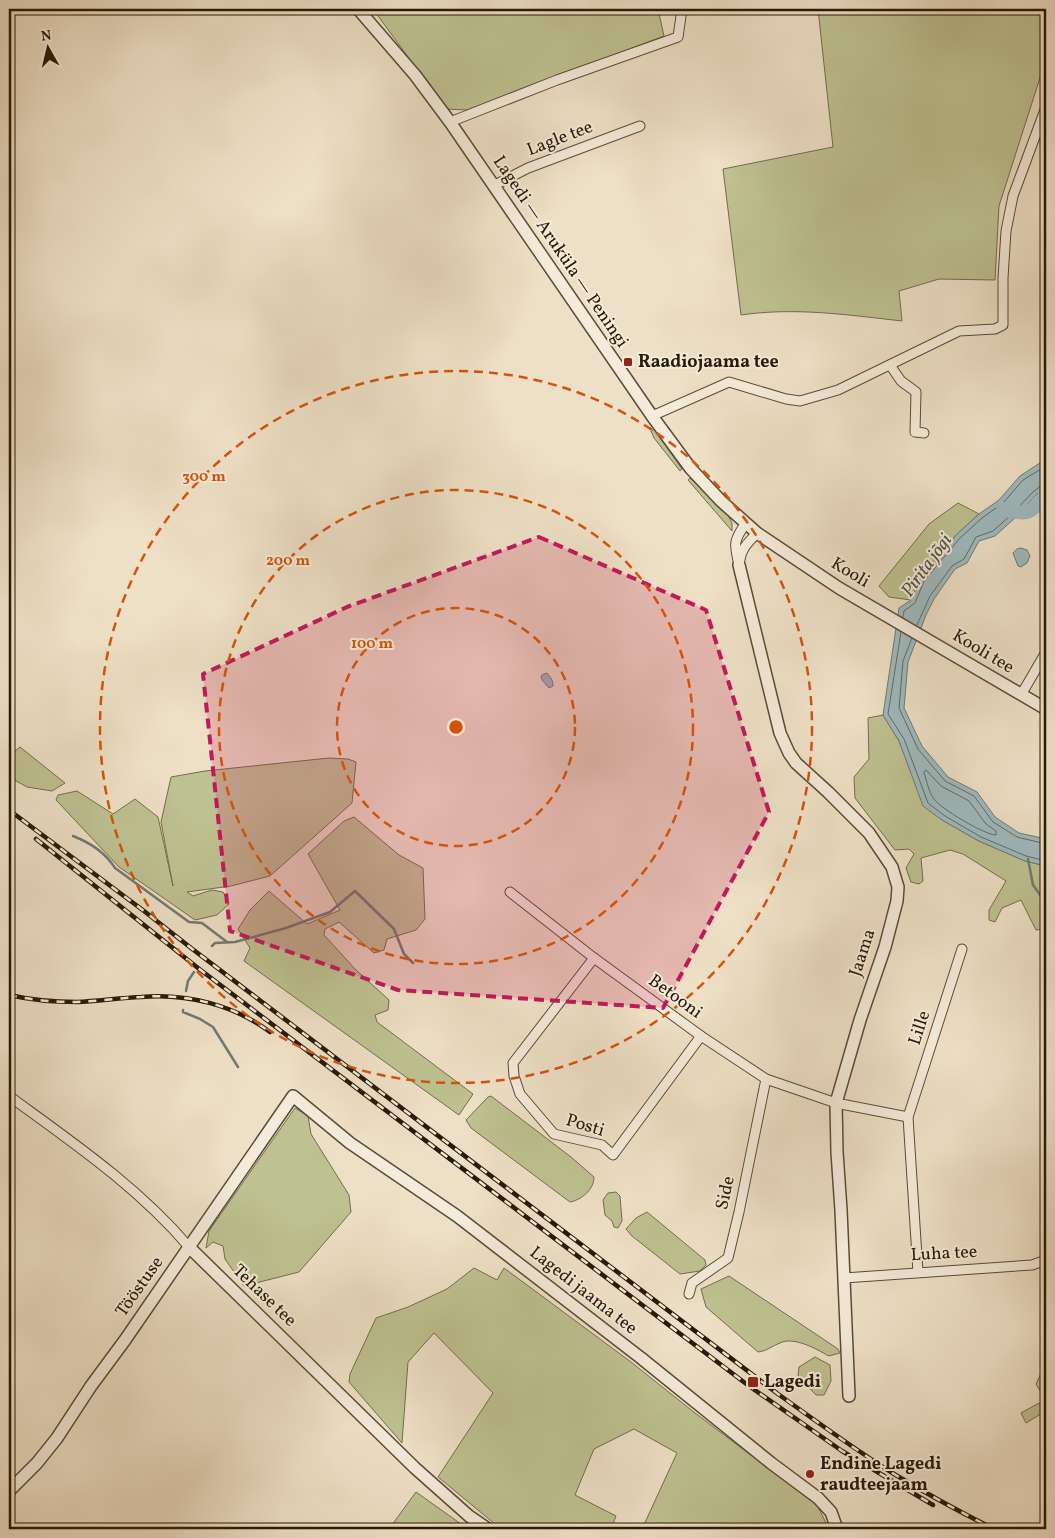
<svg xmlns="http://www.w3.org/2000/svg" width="1055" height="1538" font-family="Vollkorn,serif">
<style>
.green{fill:#bec191;stroke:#736d4b}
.water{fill:#9ebabf;stroke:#6f7a75}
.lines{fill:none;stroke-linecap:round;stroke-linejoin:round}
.shore{stroke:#636a62;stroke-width:1}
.stream{stroke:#6f7a75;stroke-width:2.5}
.river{stroke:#9ebabf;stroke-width:14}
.minor-casing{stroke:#5a4b35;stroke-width:11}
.tertiary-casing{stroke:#5a4b35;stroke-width:14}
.minor{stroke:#f4ebda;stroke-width:9}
.tertiary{stroke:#f4ebda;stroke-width:11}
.rail-casing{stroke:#281905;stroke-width:4.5}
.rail{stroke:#f4ebda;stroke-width:2.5;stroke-dasharray:8;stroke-linecap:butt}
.marked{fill:#c2185b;fill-opacity:0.2;stroke:#c2185b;stroke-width:4;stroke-dasharray:10 6;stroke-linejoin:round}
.ring{fill:none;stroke:#d5530b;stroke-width:2.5;stroke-dasharray:9 6}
.poi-dot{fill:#8f2418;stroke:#f4ebda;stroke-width:2}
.labels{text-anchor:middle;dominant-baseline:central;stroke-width:4;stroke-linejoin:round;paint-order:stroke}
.street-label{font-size:18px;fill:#281905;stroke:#f4ebda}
.poi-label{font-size:18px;font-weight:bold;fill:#281905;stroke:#f4ebda;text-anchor:start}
.water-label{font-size:19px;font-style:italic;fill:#515146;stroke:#f4ebda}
.centre{fill:#d5530b;stroke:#f4ebda;stroke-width:2.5}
.ring-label{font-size:15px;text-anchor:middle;font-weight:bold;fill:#d5530b;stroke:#f4ebda;stroke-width:4;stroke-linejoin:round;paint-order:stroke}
</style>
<rect width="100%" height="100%" fill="#eee0c6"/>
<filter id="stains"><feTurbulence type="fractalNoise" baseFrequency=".004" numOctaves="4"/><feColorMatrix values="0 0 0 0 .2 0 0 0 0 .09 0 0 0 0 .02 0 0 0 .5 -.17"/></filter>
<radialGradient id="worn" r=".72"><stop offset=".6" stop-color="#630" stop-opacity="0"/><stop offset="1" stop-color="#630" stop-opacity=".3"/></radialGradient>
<!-- green -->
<g class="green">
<path d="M 373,9 L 658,9 L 664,36 L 467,110 L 446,109 Z"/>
<path d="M 818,9 L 1046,9 L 1046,59 L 999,206 L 995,280 L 939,279 L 899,291 L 902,321 C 849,315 795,307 741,315 L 723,169 L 833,147 Z"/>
<path d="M 654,429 L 682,469 L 680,471 L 654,438 L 651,431 Z"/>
<path d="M 690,478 L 728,515 L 732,523 L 732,531 L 688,480 Z"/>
<path d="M 958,503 L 979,514 C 950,540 927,563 911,600 L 889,597 L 879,586 L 929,524 Z"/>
<path d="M 883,715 L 899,741 L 917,785 L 942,820 L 979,841 L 1025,861 L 1046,866 L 1046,929 L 1036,930 L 1021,900 L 1002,908 L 995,922 L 989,920 L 989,910 L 1006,881 L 963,854 L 950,850 L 921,858 L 923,881 L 919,884 L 911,882 L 906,868 L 914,854 L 909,849 L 895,850 L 855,798 L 854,777 L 869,759 L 868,718 Z"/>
<path d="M 20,747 L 65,783 L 52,791 L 27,787 L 9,777 L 9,756 Z"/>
<path d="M 329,758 L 348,759 L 356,762 L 352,803 L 270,876 L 231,886 L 187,892 L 193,896 L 212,890 L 223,892 L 229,904 L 217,915 L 195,920 L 119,867 L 56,800 L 58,795 L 77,791 L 113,814 L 135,799 L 158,817 L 173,886 L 161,822 L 171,777 L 205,771 Z"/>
<path d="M 354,817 L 399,855 L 423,868 L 425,919 L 416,930 L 387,939 L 384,950 L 374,953 L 339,922 L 325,929 L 324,935 L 356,970 L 389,1000 L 388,1010 L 375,1015 L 377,1022 L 473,1094 L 459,1115 L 244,961 L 250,948 L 238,929 L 250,910 L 269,891 L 307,924 L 340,910 L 308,854 L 344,821 Z"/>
<path d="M 491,1096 L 571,1157 L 594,1177 C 594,1190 581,1200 570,1202 L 471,1128 L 466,1120 L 488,1097 Z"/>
<path d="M 295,1108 L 308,1116 L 311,1134 L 349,1195 L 351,1212 L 299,1272 L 244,1286 L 225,1259 L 223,1246 L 213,1242 L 206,1248 L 209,1231 Z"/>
<path d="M 616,1192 L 620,1196 L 622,1221 L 618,1228 L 614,1227 L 612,1221 L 605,1215 L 603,1200 L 608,1193 Z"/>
<path d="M 647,1212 L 705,1260 L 706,1265 L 700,1271 L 680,1274 L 632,1236 L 626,1229 L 636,1218 Z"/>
<path d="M 474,1268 L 497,1280 L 504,1268 L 631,1362 L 695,1413 L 817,1505 L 829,1529 L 642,1529 L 677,1453 L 634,1429 L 594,1449 L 575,1495 L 616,1516 L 611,1529 L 501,1529 L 438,1477 L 493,1393 L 434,1333 L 408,1362 L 402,1443 L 349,1382 L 350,1374 L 376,1318 L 408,1307 L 447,1289 Z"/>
<path d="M 729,1276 L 838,1349 L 840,1353 L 829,1356 C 816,1349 794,1336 780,1343 C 772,1346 767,1351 758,1352 L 706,1307 L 701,1289 Z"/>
<path d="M 815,1357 L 830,1365 L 831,1381 L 824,1395 L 816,1395 L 798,1376 L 799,1367 Z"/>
<path d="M 1043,1369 L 1046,1370 L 1046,1396 L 1042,1394 L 1036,1384 Z"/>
<path d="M 1039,1403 L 1044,1412 L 1026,1423 L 1021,1413 Z"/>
<path d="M 416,1492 L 468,1529 L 389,1529 Z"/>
</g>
<!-- water -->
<g class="water">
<path d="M 1046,176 L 1046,219 L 1041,189 Z"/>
<path d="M 1046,459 L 1046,488 L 1036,495 L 1015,518 L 995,536 L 979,541 L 967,563 L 955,569 L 934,599 L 926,615 L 908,662 L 904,708 L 922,746 L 948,777 L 977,792 L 995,817 L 1019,833 L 1046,839 L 1046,866 L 1025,861 L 979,841 L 942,820 L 923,806 L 899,741 L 883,715 L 899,608 L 911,600 L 920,579 L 957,534 L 979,514 L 999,500 L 1020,476 Z"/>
<path d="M 1021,548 L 1027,550 L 1030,556 L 1027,563 L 1021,567 L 1018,566 L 1013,553 L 1017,549 Z"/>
<path d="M 547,673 C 551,678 553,680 553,686 L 549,688 L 542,680 L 541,676 L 544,674 Z"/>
</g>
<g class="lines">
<!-- shore -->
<g class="shore">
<path d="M 903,617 L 904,611 L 915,603 L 924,581 L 960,538 L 982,518 L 1003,503 L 1023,480 L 1046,466"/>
<path d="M 917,625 L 930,596 L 952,566 L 964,559 L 976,537 L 993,531 L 1011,515 L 1033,492 L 1042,485 L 1046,484"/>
<path d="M 901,632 L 888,714 L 904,739 L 928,803 L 945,816 L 981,837 L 1026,856 L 1046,861"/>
<path d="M 912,638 L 903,661 L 899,708 L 918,749 L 945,781 L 974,796 L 993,822 L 1017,837 L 1046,844"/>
<path d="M 926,770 L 941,786 L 969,801 L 986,824 L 996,831 L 996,835 C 985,835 941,809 934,799 C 929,793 927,781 924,773 Z"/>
</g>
<!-- stream -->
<g class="stream">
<path d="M 73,836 C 91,843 105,852 115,868 L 189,922 L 202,923 L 227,942"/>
<path d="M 1028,859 L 1033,885 L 1046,903"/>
<path d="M 212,946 L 215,943 L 235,942 L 286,928 L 330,912 L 355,891 L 394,929 L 404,954 L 413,963"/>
<path d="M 186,991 L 188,981 L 194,972"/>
<path d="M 183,1010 L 183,1012 L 200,1019 L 213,1027 L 238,1067"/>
</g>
<!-- river -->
<path class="river" d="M 1003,509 C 1026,516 1031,514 1046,495"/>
<!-- minor casing -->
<g class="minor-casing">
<g id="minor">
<path d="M 450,122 L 557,80 L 678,37 L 682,9"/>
<path d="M 493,186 L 528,168 L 640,126"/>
<path d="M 890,365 L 901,381 L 916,392 L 915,432 L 924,433"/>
<path d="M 652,416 L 729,382 L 786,399 L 800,401 L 838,390 L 959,331 L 995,329 L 1003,325 L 1003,278 L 1006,231 L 1013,196 L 1046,107"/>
<path d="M 740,560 C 741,548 750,541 757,533"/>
<path d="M 739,565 C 734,544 733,541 746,523"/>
<path d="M 1021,695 L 1046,652"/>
<path d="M 510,892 L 594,958 L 701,1036 L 766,1079 L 836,1103 L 908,1117"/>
<path d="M 594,958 L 513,1063 L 514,1076 L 520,1094 L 554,1134 L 602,1145 L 613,1155 L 701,1036"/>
<path d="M 9,1096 C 72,1142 138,1187 189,1247"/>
<path d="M 918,1272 L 908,1117 L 962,949"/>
<path d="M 844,1278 L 1032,1265 L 1046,1260"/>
<path d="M 689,1294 L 692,1283 L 728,1258 L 739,1212 L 766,1079"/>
</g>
</g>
<!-- tertiary casing -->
<g class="tertiary-casing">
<g id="tertiary">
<path d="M 358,9 L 415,75 L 450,122 L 652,416 L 691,469 L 721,501 L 757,533 L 839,588 L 1046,709"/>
<path d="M 739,565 L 780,733 L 789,753 L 796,763 L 828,792 L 869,833 L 892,867 L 898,887 L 897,901 L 885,947 L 860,1020 L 836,1103 L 837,1152 L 841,1210 L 849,1396"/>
<path d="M 189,1247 L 415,1468 L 469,1516 L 488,1529"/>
<path d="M 9,1491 L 37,1463 L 57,1438 L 91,1386 L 125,1340 L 293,1096 L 350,1143 L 457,1216 L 641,1358 L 771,1463 L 818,1498 L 831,1512 L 837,1529"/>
</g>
</g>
<!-- minor -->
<use href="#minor" class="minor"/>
<!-- tertiary -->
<use href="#tertiary" class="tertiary"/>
<!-- rail casing -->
<g class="rail-casing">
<g id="rail">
<path d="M 9,810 L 144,911 L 191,948 L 778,1394 C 816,1421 854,1449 894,1474 C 927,1494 960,1512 994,1529"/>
<path d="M 36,839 L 198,968 L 749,1386 L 842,1451 L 933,1505"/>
<path d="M 9,995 C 31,1000 54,1002 77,1002 C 98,1001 120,998 141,997 C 187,993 234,1005 270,1032"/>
</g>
</g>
<!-- rail -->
<use href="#rail" class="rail"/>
</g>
<!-- marked area -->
<path class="marked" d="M 539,537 L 706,610 L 769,812 L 663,1008 L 398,990 L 230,931 L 203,674 L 347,607 Z"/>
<!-- distance rings -->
<g class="ring">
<circle cx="456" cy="727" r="119"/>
<circle cx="456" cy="727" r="237"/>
<circle cx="456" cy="727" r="356"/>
</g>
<!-- markers -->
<g class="poi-dot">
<rect x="623" y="357" width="10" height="10" rx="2.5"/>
<rect x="747" y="1376" width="12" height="12" rx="2.5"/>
<circle cx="810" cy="1474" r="5"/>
</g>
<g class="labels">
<!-- street labels -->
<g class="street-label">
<text transform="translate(560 139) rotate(-21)">Lagle tee</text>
<text transform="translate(560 252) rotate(56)">Lagedi — Aruküla — Peningi</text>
<text transform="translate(850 573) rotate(31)">Kooli</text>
<text transform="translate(983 652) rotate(31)">Kooli tee</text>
<text transform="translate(863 953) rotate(-72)">Jaama</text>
<text transform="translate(675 997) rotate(36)">Betooni</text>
<text transform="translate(920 1028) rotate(-72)">Lille</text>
<text transform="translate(585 1126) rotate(17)">Posti</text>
<text transform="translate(726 1193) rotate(-78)">Side</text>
<text transform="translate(944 1254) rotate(-3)">Luha tee</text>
<text transform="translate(140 1287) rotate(-55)">Tööstuse</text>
<text transform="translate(583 1291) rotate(38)">Lagedi jaama tee</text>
<text transform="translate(264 1296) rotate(44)">Tehase tee</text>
</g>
<!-- poi labels -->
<g class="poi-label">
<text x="638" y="362">Raadiojaama tee</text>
<text x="764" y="1382">Lagedi</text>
<text x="820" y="1464">Endine Lagedi<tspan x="820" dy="21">raudteejaam</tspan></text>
</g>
<!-- water labels -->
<g class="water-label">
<text transform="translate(927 566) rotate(-54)">Pirita jõgi</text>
</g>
</g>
<circle cx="456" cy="727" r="8" class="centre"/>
<g class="ring-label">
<text x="204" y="481">300 m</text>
<text x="288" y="565">200 m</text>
<text x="372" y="648">100 m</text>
</g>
<!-- margin -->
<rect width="1055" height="1538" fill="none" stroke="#eee0c6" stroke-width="30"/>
<rect x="10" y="10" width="1035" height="1518" fill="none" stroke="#281905" stroke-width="2.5"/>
<rect x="15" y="15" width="1025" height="1508" fill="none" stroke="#281905"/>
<!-- north arrow -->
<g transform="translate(48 48) rotate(352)" stroke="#f4ebda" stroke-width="4" paint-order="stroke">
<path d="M0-4L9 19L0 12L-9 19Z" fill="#281905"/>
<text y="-8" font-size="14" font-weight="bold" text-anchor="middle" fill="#281905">N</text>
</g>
<rect width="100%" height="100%" filter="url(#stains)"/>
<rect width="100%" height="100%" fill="url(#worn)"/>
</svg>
